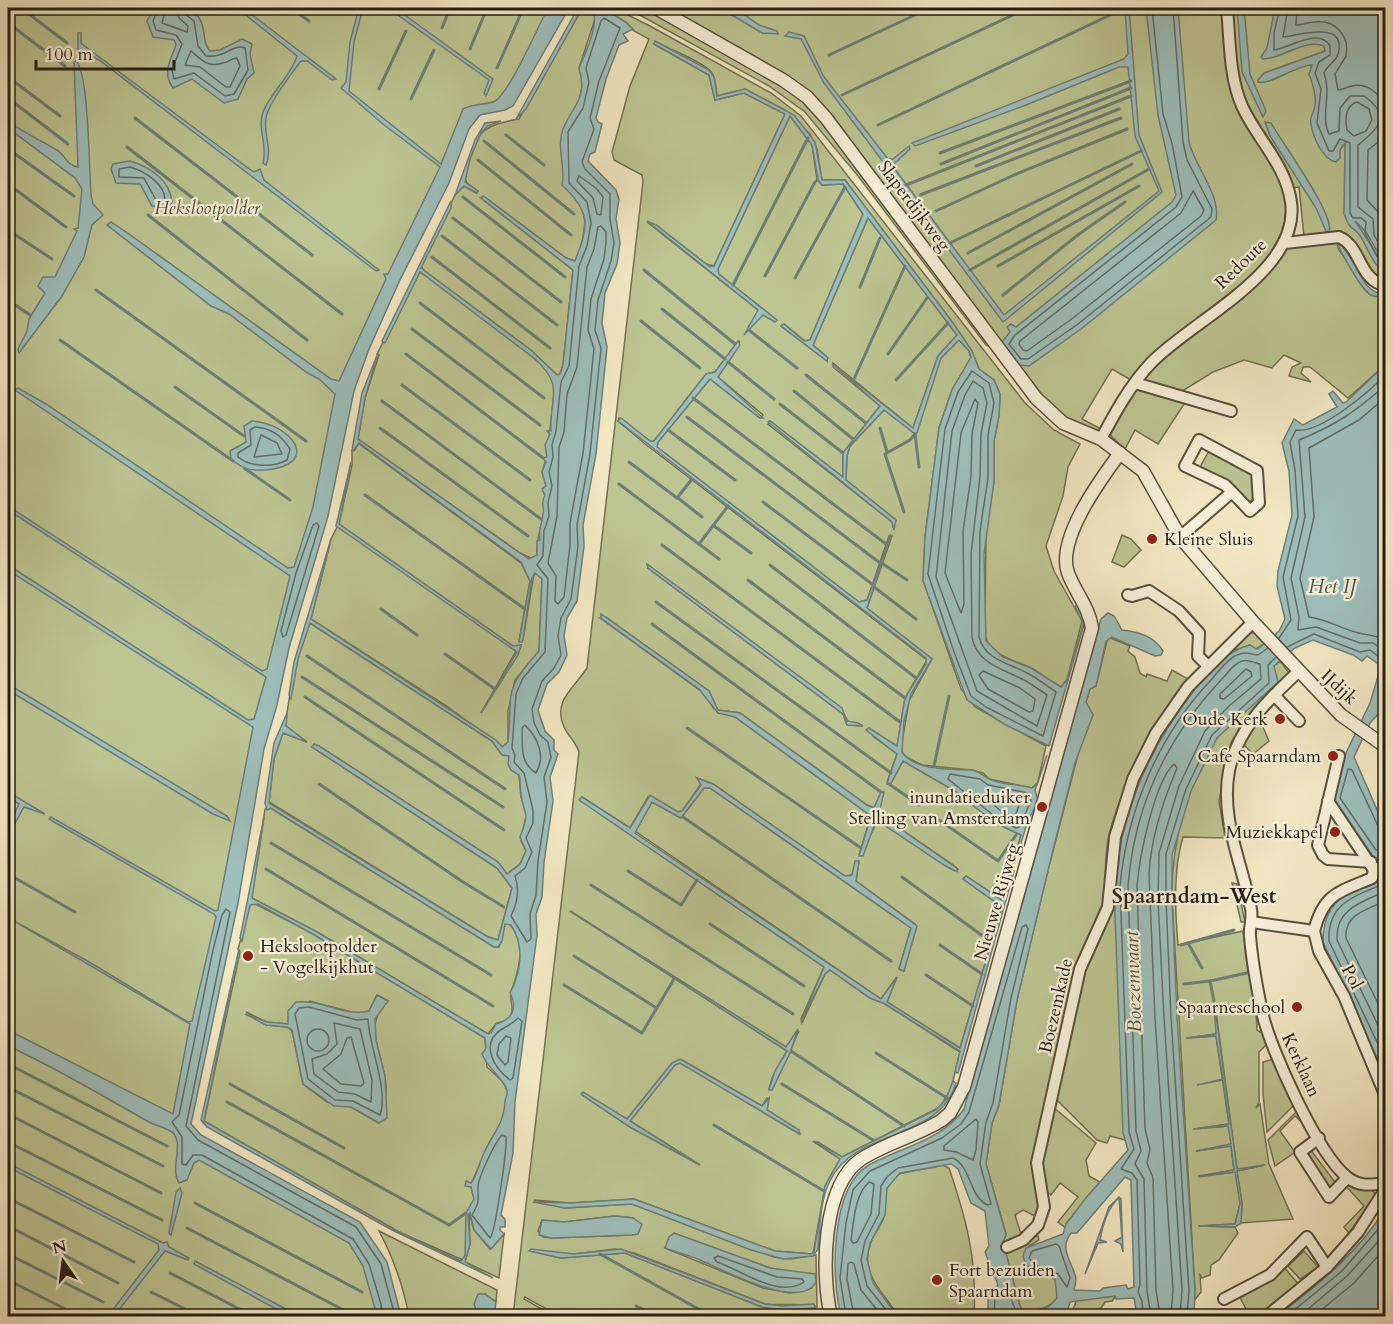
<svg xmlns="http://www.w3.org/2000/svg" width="1393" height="1324" font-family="Cardo,serif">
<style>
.green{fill:#bdc592;stroke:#727253;stroke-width:1.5;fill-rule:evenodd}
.water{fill:#9ebfbc;stroke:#6e7f79;stroke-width:1.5;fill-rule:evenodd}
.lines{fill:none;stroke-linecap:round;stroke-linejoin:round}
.shore{stroke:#626e68;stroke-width:1.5}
.stream{stroke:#6e7f79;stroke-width:3}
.minor-casing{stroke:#595040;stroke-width:14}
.tertiary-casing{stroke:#595040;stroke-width:15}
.minor{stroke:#f7f0d9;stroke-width:10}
.tertiary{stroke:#f7f0d9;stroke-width:12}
.poi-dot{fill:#8f2418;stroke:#f7f0d9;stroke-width:2}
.labels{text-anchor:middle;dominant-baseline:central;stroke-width:4.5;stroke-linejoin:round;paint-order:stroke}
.street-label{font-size:18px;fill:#261e14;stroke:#f7f0d9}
.park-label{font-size:18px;font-style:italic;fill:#53503a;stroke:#f7f0d9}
.poi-label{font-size:18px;fill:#261e14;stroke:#f7f0d9;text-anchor:end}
.water-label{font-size:20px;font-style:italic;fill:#50564f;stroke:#f7f0d9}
.quarter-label{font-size:21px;font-weight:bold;fill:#261e14;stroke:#f7f0d9}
</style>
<rect width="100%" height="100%" fill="#f3e8c4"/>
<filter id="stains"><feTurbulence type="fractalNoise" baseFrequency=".00333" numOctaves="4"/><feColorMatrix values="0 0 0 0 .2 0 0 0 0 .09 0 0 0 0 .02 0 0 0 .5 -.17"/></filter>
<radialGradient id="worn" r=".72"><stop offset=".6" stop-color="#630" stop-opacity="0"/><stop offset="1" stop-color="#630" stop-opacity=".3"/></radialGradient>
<!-- green -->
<g class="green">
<path d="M 8,8 L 544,8 L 549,15 L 502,105 L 467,118 L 367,335 L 264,716 L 186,1106 L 188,1149 L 365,1246 L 385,1316 L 8,1316 Z"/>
<path d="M 594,8 L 614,8 L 650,26 L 771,93 L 801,116 L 1025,403 L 1054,430 L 1080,444 L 1068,467 L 1063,496 L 1046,546 L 1054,571 L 1082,621 L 1067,680 L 1061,687 C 1051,682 1043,675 1033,669 C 1016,660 990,657 985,635 L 986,531 L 994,481 L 994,441 L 999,416 L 1000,394 L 994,380 L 979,369 L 972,351 L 953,323 L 845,180 L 822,180 L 817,149 L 810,134 L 785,110 L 745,89 L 717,96 C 716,89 716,79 712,73 C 706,64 665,45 654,44 L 709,75 L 715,100 L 744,93 L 785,114 L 714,266 L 706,264 L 656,225 L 647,222 L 758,310 L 759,313 L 748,327 L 763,315 L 777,320 L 718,274 L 718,269 L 790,116 L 812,145 L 817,180 L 822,185 L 843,184 L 863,214 L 810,340 L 805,341 L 784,324 L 781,326 L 827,361 L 826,356 L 813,345 L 868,218 L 957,335 L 938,356 L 913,428 L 833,363 L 833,367 L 880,406 L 843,453 L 843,477 L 770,421 L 768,424 L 892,522 L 893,526 L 896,520 L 846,480 L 847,456 L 850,446 L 884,410 L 914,433 L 941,358 L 959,340 L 969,351 L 971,358 L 952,390 L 939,428 L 925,537 L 923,580 L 961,689 L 975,707 L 1046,746 L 1038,782 L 1032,788 L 989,779 L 983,773 L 971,770 L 922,765 L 904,756 L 901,748 L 909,701 L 932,659 L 867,608 L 892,536 L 889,536 L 867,600 L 859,602 L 657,447 L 658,442 L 710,379 L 760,418 L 763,415 L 718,377 L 740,341 L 715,372 L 706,374 L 654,441 L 650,441 L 619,418 L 618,421 L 644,443 L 927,660 L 905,698 L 897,746 L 880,737 L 874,737 L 897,754 L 887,782 L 891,783 L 903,761 L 955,791 L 994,822 L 1021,835 L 1002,900 L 966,876 L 963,879 L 1002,907 L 960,1048 L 887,1002 L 897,977 L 881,999 L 635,831 L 652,802 L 681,818 L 704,788 L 710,788 L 911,928 L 899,969 L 904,971 L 915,924 L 856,881 L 859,861 L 852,875 L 845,876 L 713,784 L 697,778 L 701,784 L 682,811 L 678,812 L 648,797 L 630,828 L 582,797 L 581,801 L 824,967 L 801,1019 L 802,1023 L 825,974 L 830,970 L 870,998 L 885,1004 L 960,1052 L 951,1089 L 940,1107 L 842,1157 L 818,1142 L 814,1142 L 840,1159 L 825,1186 L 813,1254 L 775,1251 L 634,1199 L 571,1203 L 534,1200 L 565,1208 L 632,1204 L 774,1257 L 791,1259 L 816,1255 L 817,1307 C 808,1302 778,1306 765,1304 L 634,1253 L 615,1249 L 574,1254 L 530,1251 L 561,1258 L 625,1253 L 762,1307 L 781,1310 L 814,1308 L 818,1316 L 559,1316 L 525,1297 L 524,1299 L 554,1316 L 540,1316 L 526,1309 L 524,1311 L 533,1316 L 513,1316 L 579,752 C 576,742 568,736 564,727 C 552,701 575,687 587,668 L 643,182 L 642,175 L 614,160 L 612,152 L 630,86 L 649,39 L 634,31 L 626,22 ZM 648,565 L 827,697 L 847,719 L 847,721 L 863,726 L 847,725 L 843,714 L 648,568 ZM 606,617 L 709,691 L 718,710 L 740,713 L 867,805 L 874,808 L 881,792 L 879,814 L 956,867 L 957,871 L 878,821 L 859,855 L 871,816 L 735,717 L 714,709 L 705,694 L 600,618 ZM 570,911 L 786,1047 L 799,1031 L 773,1088 L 769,1089 L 772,1078 L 787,1051 ZM 682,1060 L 762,1106 L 767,1098 L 769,1099 L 767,1110 L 798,1130 L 799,1134 L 680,1062 L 675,1064 L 630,1121 L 700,1165 L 630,1127 L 582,1095 L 627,1119 L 672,1063 ZM 615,1216 L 633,1218 L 632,1235 L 552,1238 L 543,1237 L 538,1231 L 542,1220 L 564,1222 ZM 685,1238 L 779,1271 L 814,1274 L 812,1288 L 790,1293 L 763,1288 L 665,1248 Z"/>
<path d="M 627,8 L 649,8 L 797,95 L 821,118 L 991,347 L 986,345 L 858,176 L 805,112 L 769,86 Z"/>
<path d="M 663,8 L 1223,8 L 1232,83 L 1280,175 L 1289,216 L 1270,262 L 1131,380 L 1112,369 L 1082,419 L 1103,430 L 1101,433 L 1067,420 L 1048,405 L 829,115 Z"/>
<path d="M 1229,8 L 1385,8 L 1385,283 L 1377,280 L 1352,243 L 1304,237 L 1299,187 L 1291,188 L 1239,93 Z"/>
<path d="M 582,9 L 594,13 L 595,19 L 579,68 L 583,81 L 578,107 L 563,130 L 561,149 L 564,176 L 582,205 L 585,222 L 582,244 L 575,261 L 566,258 L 486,198 L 481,198 L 573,270 L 563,365 L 560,374 L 557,375 L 532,351 L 424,271 L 421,266 L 455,195 L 464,186 L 476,193 L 478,191 L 467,183 L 465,178 C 476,136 474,127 519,119 Z"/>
<path d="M 1336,241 L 1339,250 L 1370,294 L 1385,298 L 1385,365 L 1348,398 L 1310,367 L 1303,367 L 1301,373 L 1311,382 L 1289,376 L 1292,367 L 1301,363 L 1284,355 L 1272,368 L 1244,360 L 1213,372 L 1174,396 L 1186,401 L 1158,444 L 1135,430 L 1125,449 L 1111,436 L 1110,430 L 1142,376 L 1285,249 L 1291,245 Z"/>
<path d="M 421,272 L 534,358 L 545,368 L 555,384 L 547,456 L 542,472 L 546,486 L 543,490 C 551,506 534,537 537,555 L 533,559 L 520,553 L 358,439 L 365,398 L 379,355 L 377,354 L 418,273 Z"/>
<path d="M 358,443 L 521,563 L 530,581 L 519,641 L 522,642 L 523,639 L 534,574 L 539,574 L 542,579 L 539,651 L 515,680 L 508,711 L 508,742 L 503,747 L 448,707 L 311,619 L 331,539 L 338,525 L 516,651 L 481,713 L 520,649 L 521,646 L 513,646 L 339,524 L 352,465 L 352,450 L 355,450 Z"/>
<path d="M 1209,451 L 1254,474 L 1254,498 L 1249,502 L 1227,480 L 1200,467 Z"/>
<path d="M 1122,535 L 1131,539 L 1141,550 L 1124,567 L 1112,562 Z"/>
<path d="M 310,623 L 492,741 L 500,752 L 510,756 L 514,771 L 519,775 L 521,797 L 527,811 L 521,841 L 526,851 L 520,864 L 507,874 L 498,862 L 319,746 L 312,747 L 497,868 L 512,888 L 498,940 L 488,937 L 269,802 L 274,759 L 283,733 L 307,742 L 286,726 C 286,712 299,638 310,623 Z"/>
<path d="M 1248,633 L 1254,633 L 1264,644 L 1256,649 L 1250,645 L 1229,652 Z"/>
<path d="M 1108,637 L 1130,646 L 1128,651 L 1135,657 L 1140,673 L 1146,677 L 1147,674 L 1167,681 L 1172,670 L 1188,679 C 1157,718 1123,783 1110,831 C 1102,859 1109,890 1100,918 C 1096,933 1084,947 1079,964 L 1035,1165 L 1039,1208 L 1035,1216 L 1023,1210 L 1015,1215 L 1022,1237 L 1003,1242 L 1006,1234 L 986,1164 L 992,1123 L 999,1105 L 1017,1000 L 1046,878 L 1081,743 L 1093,715 L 1086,702 L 1090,689 L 1096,686 Z"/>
<path d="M 1280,661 L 1289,673 L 1288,679 L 1244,721 L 1231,743 L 1219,801 L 1225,838 L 1183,837 C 1173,870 1175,910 1178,945 L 1243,931 L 1248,973 L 1254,973 L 1257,1030 L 1263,1034 L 1267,1044 L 1259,1052 L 1259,1102 L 1256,1108 L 1260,1104 L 1269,1164 L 1293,1219 L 1241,1223 L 1242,1203 L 1237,1171 L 1265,1165 L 1237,1170 L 1215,1004 L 1216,1034 L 1187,1038 L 1216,1036 L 1229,1124 L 1194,1129 L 1229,1126 L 1231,1145 L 1196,1151 L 1231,1146 L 1234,1170 L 1198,1176 L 1236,1172 L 1240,1204 L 1235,1224 L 1199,1226 L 1235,1227 L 1238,1233 L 1219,1260 L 1211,1265 L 1210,1275 L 1202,1278 L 1200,1275 L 1201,1292 L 1194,1301 L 1195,1291 L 1172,899 C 1171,848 1186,781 1217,738 C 1233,716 1259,701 1278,682 L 1273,667 Z"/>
<path d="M 1259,718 L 1269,741 L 1253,754 L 1243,744 Z"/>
<path d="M 269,807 L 494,947 L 499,947 L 505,924 L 507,922 C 528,938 519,970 512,989 C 507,1000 518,1007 507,1021 L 497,1023 L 488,1034 L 317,932 L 252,898 L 265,809 Z"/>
<path d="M 1232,883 L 1237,884 L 1245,922 L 1241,922 Z"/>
<path d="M 1115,899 L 1125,1140 L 1110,1136 L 1107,1143 L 1097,1140 L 1055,1098 L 1084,964 Z"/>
<path d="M 251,902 L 312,933 L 485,1038 L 487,1067 L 503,1082 L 508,1092 L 502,1124 L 490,1141 L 471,1184 L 466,1181 L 472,1189 L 474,1199 C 464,1218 473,1241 463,1260 L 399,1232 L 204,1121 L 240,952 L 238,949 ZM 377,995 L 388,1001 C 360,1027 385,1056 386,1086 C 387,1098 382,1111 379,1123 L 351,1107 L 327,1102 L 303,1084 L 292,1031 L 288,1027 L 266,1025 L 246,1012 L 267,1022 L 288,1024 L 310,1001 L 359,1014 L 369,1011 Z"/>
<path d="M 1274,1059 L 1295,1104 L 1267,1132 L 1263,1094 L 1263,1062 Z"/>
<path d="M 1053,1107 L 1096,1143 L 1086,1160 L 1089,1176 L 1100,1182 L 1066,1224 L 1067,1229 L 1058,1222 L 1078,1197 L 1060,1183 L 1051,1195 L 1045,1190 L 1040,1165 Z"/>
<path d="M 1300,1108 L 1307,1127 L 1295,1116 L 1280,1131 L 1295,1152 L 1275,1166 L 1268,1140 Z"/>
<path d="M 1310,1149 L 1337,1185 L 1329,1193 L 1304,1153 Z"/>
<path d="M 942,1165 L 949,1168 C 967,1221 977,1260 974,1316 L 898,1316 C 884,1292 858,1274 871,1242 C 874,1233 884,1223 885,1213 C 886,1199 883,1184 897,1175 C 904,1171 931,1169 942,1165 Z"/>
<path d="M 1347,1180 L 1371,1189 L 1376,1195 L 1349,1233 L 1344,1227 L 1364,1206 L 1344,1184 Z"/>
<path d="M 469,1212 L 474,1230 L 490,1249 L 504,1234 L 499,1278 L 465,1262 L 470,1244 Z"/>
<path d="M 379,1231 L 497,1290 L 496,1302 L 485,1294 L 479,1315 L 472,1316 L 409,1316 C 403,1285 394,1259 379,1231 Z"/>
<path d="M 1038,1236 L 1039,1240 L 1029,1246 C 1037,1258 1048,1269 1055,1280 C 1070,1302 1038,1314 1022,1310 L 1020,1306 L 1005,1250 L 1028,1238 Z"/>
<path d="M 1304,1251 L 1318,1267 L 1300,1279 L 1288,1266 Z"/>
<path d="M 1284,1267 L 1299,1285 L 1259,1316 L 1250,1316 L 1239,1296 Z"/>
<path d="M 1116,1296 L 1112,1301 L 1105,1302 L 1096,1316 L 1070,1316 L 1077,1300 Z"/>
</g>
<!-- water -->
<g class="water">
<path d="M 154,8 L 188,8 C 191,11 197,14 199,18 C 207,29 201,41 210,51 L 220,50 L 242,39 L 252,44 L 250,54 L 254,73 L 247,79 L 238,99 L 224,103 L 192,79 L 173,88 C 162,72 170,62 176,45 L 174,40 L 153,37 L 147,21 Z"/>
<path d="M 237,8 L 243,8 L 336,79 L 332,80 L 307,61 L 301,61 C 292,73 267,105 266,118 C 263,135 273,149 266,165 L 263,163 C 268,145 257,129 263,112 C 271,92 291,76 297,56 Z"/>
<path d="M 359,8 L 363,8 L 354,42 L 349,91 L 441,164 L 463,109 C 475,103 488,105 495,101 C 509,93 536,31 545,14 L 541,8 L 554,10 L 557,8 L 556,11 L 565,15 L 513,106 L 505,110 L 480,115 L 469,129 L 449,183 L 399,282 L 369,349 L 354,391 L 328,516 L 289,648 L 277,705 L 264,749 L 238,903 L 191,1124 L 201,1135 L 360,1222 L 387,1262 L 401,1316 L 377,1316 L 363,1266 L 349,1243 L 199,1160 L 194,1163 L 187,1180 L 179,1183 C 170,1169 183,1146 174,1134 C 169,1128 156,1126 149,1122 C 102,1096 57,1068 8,1046 L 8,1030 L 173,1114 L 190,1024 L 14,921 L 91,963 L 188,1022 L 192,1021 L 216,917 L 214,914 L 49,819 L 51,817 L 215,911 L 218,910 L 253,727 L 14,574 L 8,569 L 8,565 L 248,720 L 254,719 L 266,677 L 8,510 L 8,506 L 262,671 L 267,669 L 290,576 L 15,390 L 18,388 L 46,404 L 288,568 L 294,567 L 313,507 L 335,394 L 319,379 L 306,372 L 229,314 L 211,306 L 107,225 L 111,222 L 129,234 L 331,379 L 339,381 L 386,279 L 384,274 L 388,274 L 440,167 L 384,125 L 341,88 L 346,82 L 350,42 Z"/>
<path d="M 388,8 L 395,8 L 493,79 L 486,96 L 484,93 L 489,80 Z"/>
<path d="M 578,8 C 598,7 619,14 633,29 L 623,34 L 628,41 L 619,45 L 606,79 L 596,118 L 598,122 L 602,124 L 595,152 L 590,154 L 588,161 L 616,190 L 619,199 L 616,219 L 620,243 L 617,264 L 605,293 L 602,323 L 607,347 L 596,454 L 583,525 L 584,546 L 577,601 L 567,618 L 564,636 L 567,655 L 559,672 L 547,684 L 538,710 L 545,731 L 554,740 L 554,750 L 558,754 L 550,777 L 553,801 L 544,862 L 542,897 L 536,914 L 537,935 L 515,1102 L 513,1153 L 501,1215 L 505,1219 L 505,1227 L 500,1227 L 500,1230 L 504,1234 L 491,1249 L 474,1230 L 470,1213 L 468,1215 L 470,1244 L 465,1262 L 493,1278 L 392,1230 L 207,1127 L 201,1120 L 239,949 L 204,1121 L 399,1232 L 461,1261 L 465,1256 L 466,1213 L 474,1199 L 471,1187 L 465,1186 L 466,1181 L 471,1183 C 477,1176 479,1164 483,1155 C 492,1134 504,1125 505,1101 C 506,1096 509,1093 506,1088 C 501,1076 488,1069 482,1054 L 486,1048 L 485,1038 L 311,933 L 258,904 L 250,905 L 242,941 L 240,938 L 264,817 L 252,898 L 317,932 L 488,1034 L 491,1033 L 496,1024 C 512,1020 518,1008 510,993 C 521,972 525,946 511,925 L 505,924 L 502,941 L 498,947 L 494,947 L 271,808 L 267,810 L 265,803 L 274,743 L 287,713 L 286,726 L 307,742 L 283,733 L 274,759 L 269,803 L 488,937 L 498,940 L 512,888 L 497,868 L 312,747 L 314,744 L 319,746 L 498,862 L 507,874 L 520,864 L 526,851 L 520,837 C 530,811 525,818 521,795 C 520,788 521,781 519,775 L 511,770 L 508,764 L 509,756 L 502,755 L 492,741 L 310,623 L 298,659 L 291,699 L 289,695 L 294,662 L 331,539 L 311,619 L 496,740 L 502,747 L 508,742 C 513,692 502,692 539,651 L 542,579 L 535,573 L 532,578 L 523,639 L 522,642 L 519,642 L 530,581 L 521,562 L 359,443 L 353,451 L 352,450 L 362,393 L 378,353 L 365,398 L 358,439 L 520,553 L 529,559 L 537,555 L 537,541 L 540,540 C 538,530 542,524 543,514 C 545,506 540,504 545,495 L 542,489 L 546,486 L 542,472 L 546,462 L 543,458 L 547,457 L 545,445 L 550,434 L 547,431 L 551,431 C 549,398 566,387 534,358 L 420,272 L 385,343 L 382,341 L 451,201 L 451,208 L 421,268 L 532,351 L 557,375 L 560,374 L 563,365 L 573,270 L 481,198 L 483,196 L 486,198 L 566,258 L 575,261 C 589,225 591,212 562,185 C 566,167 556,147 563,129 C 573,105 588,99 579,68 C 585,54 597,29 594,13 L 581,10 L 526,109 L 516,119 Z"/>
<path d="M 720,8 L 735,8 L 759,25 L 777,31 L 778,34 L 762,33 Z"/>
<path d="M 1125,8 L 1129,8 L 1139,135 L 1162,192 L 1003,322 L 824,83 L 801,39 L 785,36 L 789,32 L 804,36 L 824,77 L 888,159 L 893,159 L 909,146 L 910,149 L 895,163 L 894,168 L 1004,315 L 1159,191 L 1135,136 L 1128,67 L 1119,67 L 1026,105 L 915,146 L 912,143 L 1124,59 L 1128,54 Z"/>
<path d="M 1146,8 L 1178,8 L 1189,142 C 1195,167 1221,195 1216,220 L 1081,329 L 1029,366 L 1018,365 L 1001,343 L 1010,332 L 1007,327 L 1011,324 L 1016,327 L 1172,202 L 1176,195 L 1158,115 Z"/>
<path d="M 1237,8 L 1244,8 L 1250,74 L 1266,111 L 1263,117 L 1242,72 Z"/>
<path d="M 1275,8 L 1385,8 L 1385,264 L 1366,232 L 1355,221 L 1385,266 L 1385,274 C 1372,263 1369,251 1361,237 C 1353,225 1351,233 1344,214 L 1345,143 L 1340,150 L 1340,158 L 1336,162 C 1322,159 1313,137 1311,124 C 1309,118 1314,112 1315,106 C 1316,94 1313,85 1309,74 L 1312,65 C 1297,65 1269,86 1258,82 L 1258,80 L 1264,73 L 1325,51 L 1324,46 C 1305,38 1282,59 1263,59 L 1261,57 L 1267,48 Z"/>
<path d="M 78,33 L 81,33 L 81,43 L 86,47 L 248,168 L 254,172 L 260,169 L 264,180 L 379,270 L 376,271 L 99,60 L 78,49 Z"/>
<path d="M 655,41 L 709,70 L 714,77 L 717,96 L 745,89 L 794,115 L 815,142 L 822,180 L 845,180 L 953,323 L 972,351 L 979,369 L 994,380 L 1000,394 L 999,416 L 994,441 L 994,481 L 984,554 L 986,641 L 1003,657 L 1031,668 L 1061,687 L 1067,680 L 1082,628 L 1082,621 L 1075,607 L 1077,605 L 1085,621 L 1049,746 L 1004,724 L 967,700 L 923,581 L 925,537 L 939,428 L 952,390 L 971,357 L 969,351 L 959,340 L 941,358 L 917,433 L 914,433 L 884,410 L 850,446 L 847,456 L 846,480 L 896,520 L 894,530 L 892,522 L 768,422 L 770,421 L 843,477 L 843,453 L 880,406 L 832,364 L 913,428 L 938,356 L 957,335 L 868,218 L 813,345 L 828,358 L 827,361 L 781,326 L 784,324 L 804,341 L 810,340 L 863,214 L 843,184 L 822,185 L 818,180 L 815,182 L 818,178 L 812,145 L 790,116 L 718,269 L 719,274 L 777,320 L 775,322 L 763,315 L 744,335 L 758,310 L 647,221 L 656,225 L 710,267 L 714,266 L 785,114 L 744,93 L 715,100 L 709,75 L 654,44 Z"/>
<path d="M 76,61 C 89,72 89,172 91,195 L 93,204 L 103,215 L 92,225 L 84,257 L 62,296 L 19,353 L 18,349 L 27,331 L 29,319 L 45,293 L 38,286 L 43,277 L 55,277 L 77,231 L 74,229 L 78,228 L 82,189 L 75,178 L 8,128 L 8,121 C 24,133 40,140 57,150 C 65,155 67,166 78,167 L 74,62 Z"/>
<path d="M 501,121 L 488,126 L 481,133 L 470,159 L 465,182 L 478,191 L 477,193 L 464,186 L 455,195 L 475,140 L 485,123 Z"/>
<path d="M 1265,122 L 1271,123 C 1281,141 1336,216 1329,232 L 1326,231 L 1316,208 L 1270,136 Z"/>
<path d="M 130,161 C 150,167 170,180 172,202 L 167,208 L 152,206 L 140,184 L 116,183 L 111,169 L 113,164 Z"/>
<path d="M 1340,240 C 1343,249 1348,253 1353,261 C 1362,276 1365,292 1385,295 L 1385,298 C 1381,297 1375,297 1371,295 C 1361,290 1341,252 1336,241 Z"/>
<path d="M 738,341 L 740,345 L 718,377 L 763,418 L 760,418 L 710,379 L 658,442 L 657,447 L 859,602 L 867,600 L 891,534 L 867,608 L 932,659 L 911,694 L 904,721 L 902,752 C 914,771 952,769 971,770 C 980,771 984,777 991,780 C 1004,785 1019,784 1032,788 L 1037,785 L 1047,755 L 1035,790 L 1038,800 L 1036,806 L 1028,820 L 1016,860 L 1015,857 L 1021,835 L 994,822 L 955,791 L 903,761 L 891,783 L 887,784 L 897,754 L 866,730 L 869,728 L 897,746 L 905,698 L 926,664 L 926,658 L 618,421 L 621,418 L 650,441 L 654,441 L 706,374 L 715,372 Z"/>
<path d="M 1385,365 L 1385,707 L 1370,723 L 1354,757 L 1385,828 L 1385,860 L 1384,857 L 1374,858 L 1334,799 L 1346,753 L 1370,703 L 1381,666 L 1367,656 L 1362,661 L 1353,655 L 1313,640 L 1295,648 L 1274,666 L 1278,682 L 1217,738 L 1191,791 L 1172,855 L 1172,899 L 1177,1017 L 1195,1291 L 1194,1316 L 1137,1316 L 1134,1298 L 1116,1299 L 1115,1296 L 1070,1302 L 1066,1316 L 988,1316 L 988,1296 L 998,1285 L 985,1252 L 989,1246 L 985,1211 L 971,1203 L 958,1169 L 951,1164 L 900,1173 L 887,1188 L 885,1215 L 870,1243 L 867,1259 L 873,1283 L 897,1316 L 841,1316 C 831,1278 830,1187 869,1165 C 901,1147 942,1141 964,1109 L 1101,619 L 1108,613 L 1114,616 L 1122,630 C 1139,632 1154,636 1163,651 L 1161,655 L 1155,656 L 1112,637 L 1106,641 L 1096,686 L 1090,689 L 1086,702 L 1093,715 L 1075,763 L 1052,854 L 1017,1000 L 999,1105 L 992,1123 L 986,1164 L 1006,1235 L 1003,1242 L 1020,1306 L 1022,1310 C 1038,1314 1047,1310 1057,1298 L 1055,1279 L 1026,1265 L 1023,1256 L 1026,1248 L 1063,1234 L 1066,1224 L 1085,1199 L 1128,1150 L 1123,1133 L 1114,886 C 1121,813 1149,747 1195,689 C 1211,669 1225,652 1250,645 L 1256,649 L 1259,648 L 1279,631 L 1285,619 L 1277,586 L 1278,571 L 1292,515 L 1289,471 L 1282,443 L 1294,419 L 1303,425 L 1337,407 L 1329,394 L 1333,391 L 1343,403 L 1346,402 ZM 1125,1177 L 1131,1180 L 1134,1287 L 1128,1289 L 1126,1285 L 1103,1288 L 1100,1291 L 1074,1290 C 1075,1286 1077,1279 1075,1275 C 1071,1260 1059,1249 1071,1233 L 1077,1233 Z"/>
<path d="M 252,421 C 291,423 323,465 265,470 C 250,471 243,469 231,459 L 230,451 L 246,442 L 244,426 Z"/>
<path d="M 351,462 L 339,524 L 513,646 L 521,645 L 518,655 L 481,713 L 517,652 L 336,526 Z"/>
<path d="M 647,564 L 842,708 L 847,721 L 858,723 L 863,726 L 847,725 L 843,714 L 648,568 Z"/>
<path d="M 601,614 L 709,691 L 718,710 L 740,713 L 867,805 L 874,808 L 881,792 L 884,792 L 879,814 L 958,869 L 955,871 L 944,865 L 878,821 L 874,826 L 863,856 L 859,856 L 871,816 L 735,717 L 718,713 L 699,689 L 601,618 Z"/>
<path d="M 8,684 L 227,816 L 230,821 L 213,814 L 8,690 Z"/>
<path d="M 697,778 L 713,784 L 845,876 L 852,875 L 855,861 L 859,861 L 856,881 L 917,926 L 904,971 L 899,969 L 911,928 L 710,788 L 704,788 L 681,818 L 652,802 L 635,833 L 881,999 L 897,977 L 887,1002 L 960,1048 L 1002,907 L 963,879 L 966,876 L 1002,900 L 1011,870 L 1014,871 L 958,1073 L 955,1072 L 960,1051 L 885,1004 L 870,998 L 830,970 L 825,974 L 801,1022 L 824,967 L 579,800 L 582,797 L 630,828 L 650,795 L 678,812 L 682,811 L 701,785 Z"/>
<path d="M 8,792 L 45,814 L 24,807 L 8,836 L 8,827 L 19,804 L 8,796 Z"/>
<path d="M 1385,876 L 1385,1077 L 1323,942 C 1323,897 1350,892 1385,876 Z"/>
<path d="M 570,911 L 786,1047 L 798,1029 L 790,1053 L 772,1090 L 769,1090 L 775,1071 L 787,1051 Z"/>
<path d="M 377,995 L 388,1001 L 375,1019 L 376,1040 L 385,1076 L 387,1118 L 379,1123 L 351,1107 L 334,1106 L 303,1084 L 292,1030 L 287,1027 L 266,1025 L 245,1014 L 267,1022 L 288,1024 L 288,1011 L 296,1002 C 321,999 344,1017 369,1011 Z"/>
<path d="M 1214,1001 L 1237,1169 L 1265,1165 L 1237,1171 L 1242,1203 L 1241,1223 L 1235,1227 L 1198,1226 L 1235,1224 L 1240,1204 L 1235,1172 L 1198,1177 L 1234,1170 L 1231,1146 L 1196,1151 L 1231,1144 L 1228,1126 L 1193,1129 L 1229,1124 L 1223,1080 L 1197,1085 L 1223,1079 L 1216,1036 L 1186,1038 L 1216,1034 Z"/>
<path d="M 680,1059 L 762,1106 L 769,1098 L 767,1110 L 799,1130 L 800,1134 L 680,1063 L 675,1065 L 630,1121 L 700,1165 L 630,1127 L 581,1094 L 583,1092 L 627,1119 L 672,1063 Z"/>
<path d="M 953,1081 L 956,1083 C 940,1141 855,1128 830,1181 C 820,1200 820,1227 818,1249 L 813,1256 L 783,1259 L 751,1250 L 632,1204 L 565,1208 L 533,1202 L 571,1203 L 634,1199 L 775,1251 L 811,1254 L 814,1252 L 825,1186 L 840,1159 L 814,1141 L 842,1157 L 936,1110 L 946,1099 Z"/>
<path d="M 8,1163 L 163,1243 L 167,1242 L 169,1247 L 189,1258 L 188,1260 L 165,1251 L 114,1316 L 108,1316 L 159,1250 L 158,1244 L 8,1167 Z"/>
<path d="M 180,1188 L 182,1193 L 171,1235 L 169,1233 L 176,1192 Z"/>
<path d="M 1119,1197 L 1121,1199 L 1123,1252 L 1121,1244 L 1115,1241 L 1122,1237 L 1119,1198 C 1108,1207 1102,1226 1100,1240 L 1107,1242 L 1098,1243 L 1085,1274 L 1109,1207 Z"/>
<path d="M 1385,1209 L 1385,1316 L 1277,1316 C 1318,1285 1358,1253 1385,1209 Z"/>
<path d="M 615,1216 L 633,1218 L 642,1224 L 638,1234 L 632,1235 L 552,1238 L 539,1235 L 542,1220 L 564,1222 Z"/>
<path d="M 674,1233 L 770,1268 L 815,1274 L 816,1282 C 800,1312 721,1269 700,1260 C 689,1255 677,1253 665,1248 L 669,1237 Z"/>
<path d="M 531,1249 L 574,1254 L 621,1249 L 765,1304 L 782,1306 L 814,1304 L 819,1316 L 814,1308 L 781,1310 L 762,1307 L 625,1253 L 561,1258 L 529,1251 Z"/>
<path d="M 195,1261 L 299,1316 L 289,1316 L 194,1264 Z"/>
<path d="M 478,1294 L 485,1294 L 496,1302 L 494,1316 L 472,1316 L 478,1315 L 474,1304 Z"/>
</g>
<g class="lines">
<!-- shore -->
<g class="shore">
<path d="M 158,8 L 153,21 L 156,30 L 176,35 L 182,44 L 172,70 L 174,79 L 194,73 L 225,96 L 234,94 L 248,70 L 245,48 C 234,43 223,59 206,56 L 198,46 L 194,21 L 185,14 L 184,8"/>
<path d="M 166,8 L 162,23 L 187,32 L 188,26 L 179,18 L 176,8"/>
<path d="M 1152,8 L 1163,114 L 1172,143 L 1182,197 L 1176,207 L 1015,335 L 1009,344 L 1021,359 L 1028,359 L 1078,324 L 1211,217 L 1212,209 L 1187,160 L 1183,142 L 1173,8"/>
<path d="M 1280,8 L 1274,33 L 1274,50 C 1289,48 1319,27 1330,46 L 1330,55 L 1319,62 L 1315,73 L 1321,89 L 1317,123 L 1329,151 L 1333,151 L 1340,139 L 1350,143 L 1350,213 L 1353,218 L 1361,218 L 1366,222 L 1365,233 L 1376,255 L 1386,266"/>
<path d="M 1288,8 L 1283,37 C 1297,36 1348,19 1338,54 C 1335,63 1327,65 1324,73 C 1332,94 1320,116 1329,134 L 1339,131 L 1340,108 L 1350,96 L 1364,96 C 1393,116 1377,130 1358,145 L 1358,207 L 1373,219 L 1374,235 L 1386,255"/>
<path d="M 1297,8 L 1296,25 C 1303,25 1308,22 1315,22 C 1336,19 1350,37 1346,56 L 1335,74 L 1338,90 C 1343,90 1346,87 1352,86 C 1367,82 1379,94 1386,106"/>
<path d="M 604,18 L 620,28 L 599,81 L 590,118 L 594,129 L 582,162 L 585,169 L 610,194 L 610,219 L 614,243 L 611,261 L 598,300 L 595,330 L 601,348 L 590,454 L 577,525 L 578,546 L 571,599 L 561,618 L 558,636 L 561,655 L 554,668 L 542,681 L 532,709 L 534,723 L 540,735 L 548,742 L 551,757 L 544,777 L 547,802 L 538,861 L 536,895 L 530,914 L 531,939 L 527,942 L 511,916 C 517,904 520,890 515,876 L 525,868 L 532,852 L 526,838 L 533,823 L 533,810 L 524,773 L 514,762 L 515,755 L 512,748 L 516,694 L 523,678 L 545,652 L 548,579 L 537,565 L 543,556 L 544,531 L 549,516 L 548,503 L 552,486 L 549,472 L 553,457 L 552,445 L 556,431 L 561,382 L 569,366 L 579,266 L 587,246 L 591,223 L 587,202 L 569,183 L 568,132 L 583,108 L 589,82 L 586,68 L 601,21 Z"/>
<path d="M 191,51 C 202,60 207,68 223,63 C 229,62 232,58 237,58 L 240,66 L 230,87 L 226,87 L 200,67 L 185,65 Z"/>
<path d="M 1357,102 L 1369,109 L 1372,120 L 1366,131 L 1354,136 L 1347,130 C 1345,119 1345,106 1357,102 Z"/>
<path d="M 1386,131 L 1378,142 L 1368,150 L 1367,200 L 1381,215 L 1386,236"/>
<path d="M 130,167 C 144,171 166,184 165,201 L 156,200 L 144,178 L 119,177 L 119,169 Z"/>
<path d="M 579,176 L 596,188 L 603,197 L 601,215 L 597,214 L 593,198 L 577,181 Z"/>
<path d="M 1193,191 L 1204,210 L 1201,216 L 1073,318 L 1027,351 L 1023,350 L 1019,344 L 1020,341 L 1181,213 Z"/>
<path d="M 601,226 L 606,232 L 606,242 L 604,259 L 591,299 L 588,330 L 594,349 L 583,453 L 570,523 L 570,545 L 564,597 L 558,604 L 555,601 L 556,576 L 548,563 L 557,516 L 559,447 L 564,432 L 567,394 L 577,367 L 587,267 L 594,249 L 598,227 Z"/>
<path d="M 972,371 L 989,383 L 994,403 L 988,435 L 988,478 L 980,531 L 979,637 C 985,660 1009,663 1027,673 C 1037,678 1047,686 1056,692 L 1043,736 L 986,707 L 971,696 L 954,652 L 928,574 L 945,429 L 958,392 Z"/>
<path d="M 973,381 L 983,388 L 987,403 L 981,434 L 980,477 L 971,554 L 972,638 C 978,664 1001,668 1022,679 C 1031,683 1039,690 1047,695 L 1037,726 L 977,691 L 936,577 L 952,431 L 965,395 Z"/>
<path d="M 1386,385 C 1353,413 1338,424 1299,440 L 1305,517 L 1291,578 L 1299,617 L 1298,630 L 1316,627 L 1360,643 L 1373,643 L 1386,652"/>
<path d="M 1386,397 L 1359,420 L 1309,448 L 1314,517 L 1300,578 L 1309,617 C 1327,619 1341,629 1359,633 C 1369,636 1376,634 1386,641"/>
<path d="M 975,399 L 978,403 L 972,434 L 971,477 L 963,531 L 964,604 L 961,613 L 945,573 L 961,433 Z"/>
<path d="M 255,427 C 271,428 281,435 290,449 L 287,460 C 273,468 250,467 238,457 L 238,453 L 251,445 L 250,430 Z"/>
<path d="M 261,435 L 277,443 L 282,454 L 254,457 Z"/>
<path d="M 317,523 L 319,526 L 286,635 L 283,637 L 281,631 L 296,573 L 313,525 Z"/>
<path d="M 1279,638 L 1291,620 L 1283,577 L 1298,516 L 1295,470 L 1290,442 L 1296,430 C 1320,434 1369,392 1386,374"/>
<path d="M 1287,647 L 1314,634 L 1360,652 L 1370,650 L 1386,662"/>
<path d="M 1246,669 L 1251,672 L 1252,676 L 1224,699 L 1220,698 L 1220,694 Z"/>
<path d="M 983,671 L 1020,688 L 1035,699 L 1033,711 L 1029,712 L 988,689 L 979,675 Z"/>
<path d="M 525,725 C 538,738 546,756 536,773 C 519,762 523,746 522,728 Z"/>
<path d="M 950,774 L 980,779 L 988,785 L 1028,793 L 1031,801 L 1019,827 L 1016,828 L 997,818 L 948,779 Z"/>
<path d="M 988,793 L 1021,799 L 1015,817 L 1002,812 L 986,798 Z"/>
<path d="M 1386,829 L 1378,826 L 1352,770 L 1348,769 L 1340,798 L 1376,850 L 1386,851"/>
<path d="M 1386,883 C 1356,896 1327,902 1329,941 L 1386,1061"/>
<path d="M 1386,891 C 1362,902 1335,909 1337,940 L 1386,1042"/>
<path d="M 1386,901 C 1368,909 1344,914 1346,938 L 1386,1020"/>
<path d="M 309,1007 L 357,1020 L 368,1019 C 369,1047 389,1090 380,1115 L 353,1101 L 335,1100 L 308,1079 L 295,1014 L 299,1008 Z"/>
<path d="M 518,1018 L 522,1021 L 513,1078 L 510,1080 C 494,1068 479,1043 502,1029 C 509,1025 512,1024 518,1018 Z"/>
<path d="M 334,1023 L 360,1029 L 372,1080 L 371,1102 L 355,1094 L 338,1092 L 314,1074 L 312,1059 L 327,1054 L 337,1044 Z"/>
<circle cx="318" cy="1040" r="11"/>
<path d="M 506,1036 L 511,1038 L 508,1062 L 505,1065 L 497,1055 L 499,1044 Z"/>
<path d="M 351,1037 L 364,1083 L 361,1086 L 341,1084 L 323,1069 L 341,1054 L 347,1038 Z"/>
<path d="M 976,1119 L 978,1122 L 976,1150 L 973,1160 L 956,1152 L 944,1150 L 944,1146 Z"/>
<path d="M 502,1135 L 506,1137 C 507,1151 495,1234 490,1238 L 472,1215 C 480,1201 478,1202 478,1187 C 478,1178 495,1142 502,1135 Z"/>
<path d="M 869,1182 L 874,1184 L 871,1214 L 857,1242 L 853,1243 L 851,1240 C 854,1221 854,1196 869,1182 Z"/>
<path d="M 1056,1244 L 1059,1246 L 1070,1278 L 1067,1287 L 1058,1274 L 1035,1265 L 1029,1258 L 1032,1251 Z"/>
<path d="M 718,1256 L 777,1277 L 802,1279 L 804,1282 C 779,1299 741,1270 717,1262 L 714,1258 Z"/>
<path d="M 382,1316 L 381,1304 L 369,1264 L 353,1239 L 202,1155 L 193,1155 L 186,1165 L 182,1164 L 182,1137 L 172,1122 L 179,1115 L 213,950 L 222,915 L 226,909 L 230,912 L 186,1126 L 198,1140 L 356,1227 L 381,1264 L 395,1316"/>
<path d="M 846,1316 L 840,1278 L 846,1223 L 853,1190 L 870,1171 L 942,1138 L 961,1124 L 969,1112 L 1022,927 L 1026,925 L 1028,929 L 1011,998 L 993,1103 L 986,1122 L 980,1164 L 991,1204 L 987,1205 C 968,1194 972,1168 953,1158 L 898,1168 L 887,1177 L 881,1186 L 879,1214 L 865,1241 L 861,1260 L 867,1286 L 891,1316"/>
<path d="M 854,1316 L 847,1279 L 848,1264 L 851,1262 L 854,1264 L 861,1290 L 882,1316"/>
<path d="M 994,1316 L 995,1298 L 1006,1285 L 1015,1309 L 1023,1316"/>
<path d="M 1143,1316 L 1142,1301 L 1138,1292 L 1140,1285 L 1137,1180 L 1132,1173 L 1121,1169 L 1134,1149 L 1129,1132 L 1120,886 C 1127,811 1158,736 1211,680 C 1218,672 1227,659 1237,655 C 1246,651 1250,654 1258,655 L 1268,648"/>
<path d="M 1151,1316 L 1147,1291 L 1144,1179 L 1135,1164 L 1141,1151 L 1136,1131 L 1128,886 C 1130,860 1135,834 1143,809 C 1159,761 1187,716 1222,679 C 1227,674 1232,666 1238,663 C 1245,658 1253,662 1260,664 L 1261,679 L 1229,706 L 1205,731 L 1179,786 L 1159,853 L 1158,900 L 1164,1018 L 1182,1290 L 1180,1316"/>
<path d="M 1160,1316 L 1156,1290 L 1153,1178 L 1147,1163 L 1150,1149 L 1145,1129 L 1137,887 C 1139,859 1154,782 1174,764 L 1177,768 C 1163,801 1151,837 1149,874 L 1155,1018 L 1173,1290 L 1171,1316"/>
<path d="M 1187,1316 L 1189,1291 L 1171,1017 L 1166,899 L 1166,854 L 1186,789 L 1212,735 L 1269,683 L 1268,665 L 1276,657"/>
<path d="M 1287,1316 L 1342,1271 L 1386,1220"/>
<path d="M 1300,1316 L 1347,1276 L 1386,1233"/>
<path d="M 1314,1316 L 1354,1283 L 1386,1247"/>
</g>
<!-- stream -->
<g class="stream">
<path d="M 21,8 L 67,43"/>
<path d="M 291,8 L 309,21"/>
<path d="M 332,8 L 339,13"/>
<path d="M 8,23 L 65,66"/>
<path d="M 442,28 L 450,8"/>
<path d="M 470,49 L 487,8"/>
<path d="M 829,55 L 930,8"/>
<path d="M 497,68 L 522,11"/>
<path d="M 8,77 L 60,116"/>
<path d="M 379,89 L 406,31"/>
<path d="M 842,95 L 1028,8"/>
<path d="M 8,98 L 68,144"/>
<path d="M 411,99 L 434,50"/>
<path d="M 135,118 L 312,255"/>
<path d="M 878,125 L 1125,8"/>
<path d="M 506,135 L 544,165"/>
<path d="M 484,141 L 574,214"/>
<path d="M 127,147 L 342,314"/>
<path d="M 8,149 L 74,196"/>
<path d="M 940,153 L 1131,81"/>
<path d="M 478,160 L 571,235"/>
<path d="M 941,164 L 1131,88"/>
<path d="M 976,166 L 1119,109"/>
<path d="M 8,184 L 66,227"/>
<path d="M 906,185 L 1131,96"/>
<path d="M 920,195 L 1121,118"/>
<path d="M 463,197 L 565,277"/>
<path d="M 936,211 L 1014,175 L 1127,129"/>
<path d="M 148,215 L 307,340"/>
<path d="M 453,218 L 561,302"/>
<path d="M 8,230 L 52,259"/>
<path d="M 442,236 L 557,325"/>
<path d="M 950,243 L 1141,151"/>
<path d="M 968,253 L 1132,164"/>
<path d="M 432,257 L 550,348"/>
<path d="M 998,266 L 1139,186"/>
<path d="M 644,270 L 735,344"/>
<path d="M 970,270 L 1149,169"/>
<path d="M 765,276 L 815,182"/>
<path d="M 795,278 L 845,187"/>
<path d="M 733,285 L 808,138"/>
<path d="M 860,287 L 880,238"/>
<path d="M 96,290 L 306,441"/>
<path d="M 1003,295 L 1079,234 L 1125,202"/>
<path d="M 8,300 L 30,315"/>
<path d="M 420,303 L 544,398"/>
<path d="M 662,309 L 725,359"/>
<path d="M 641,321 L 700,368"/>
<path d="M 412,329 L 540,425"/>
<path d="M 750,331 L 797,368"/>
<path d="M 8,339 L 11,341"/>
<path d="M 60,340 L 233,461"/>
<path d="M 406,354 L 543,458"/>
<path d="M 888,354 L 927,298"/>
<path d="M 728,362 L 774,399"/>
<path d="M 806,375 L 866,423"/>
<path d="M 854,379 L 905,266"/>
<path d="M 896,380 L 948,323"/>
<path d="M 402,385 L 530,480"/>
<path d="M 175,387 L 244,436"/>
<path d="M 794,391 L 853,439"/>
<path d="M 693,398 L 886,544"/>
<path d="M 382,401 L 541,519"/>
<path d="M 780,404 L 843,453"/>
<path d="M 687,417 L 880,563"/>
<path d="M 380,428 L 528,536"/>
<path d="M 880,428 L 887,452"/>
<path d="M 668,430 L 735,480"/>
<path d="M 915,434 L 919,467"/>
<path d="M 629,462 L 677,498 L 692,479"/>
<path d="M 244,468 L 290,500"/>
<path d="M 619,484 L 699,544 L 728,506"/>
<path d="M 365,495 L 525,609"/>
<path d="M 678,498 L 702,517"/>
<path d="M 763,502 L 872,584"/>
<path d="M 904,512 L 885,454 L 910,440 L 915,434"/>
<path d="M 714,526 L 751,553"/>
<path d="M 699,544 L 719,559"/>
<path d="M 662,545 L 900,722"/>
<path d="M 883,564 L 907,580"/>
<path d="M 770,565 L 916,678"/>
<path d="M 748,580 L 905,698"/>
<path d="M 874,587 L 916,619"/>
<path d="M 656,602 L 891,773"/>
<path d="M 381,609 L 417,635"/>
<path d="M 652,624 L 881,792"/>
<path d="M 445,654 L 495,689"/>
<path d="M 307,656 L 505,789"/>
<path d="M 302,677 L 503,807"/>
<path d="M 305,697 L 504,830"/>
<path d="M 687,728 L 861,848"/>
<path d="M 934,766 L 949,696"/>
<path d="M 319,784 L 463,882 L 504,907"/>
<path d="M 889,784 L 919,805"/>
<path d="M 683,817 L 891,961"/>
<path d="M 939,820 L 998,861 L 1016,835"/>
<path d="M 271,843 L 491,975"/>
<path d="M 266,869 L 493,1006"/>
<path d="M 628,871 L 681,905 L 697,880"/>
<path d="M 8,874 L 75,912"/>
<path d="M 902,877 L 991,942"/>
<path d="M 591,885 L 793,1014"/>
<path d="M 710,924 L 804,986"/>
<path d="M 1188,943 L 1234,930"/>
<path d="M 940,945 L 982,974"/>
<path d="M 1181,945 L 1188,943 L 1202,968"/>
<path d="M 574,956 L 655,1007"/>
<path d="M 926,975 L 973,1006"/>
<path d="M 1184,984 L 1210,981"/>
<path d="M 564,985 L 642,1033 L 674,979"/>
<path d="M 1214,1001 L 1210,981 L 1247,973"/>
<path d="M 791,1051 L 904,1126"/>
<path d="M 876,1053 L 947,1098"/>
<path d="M 8,1064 L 167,1146"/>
<path d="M 230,1084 L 344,1148"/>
<path d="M 782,1084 L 873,1140"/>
<path d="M 8,1087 L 163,1166"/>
<path d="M 227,1102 L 449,1225 L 466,1213"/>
<path d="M 8,1114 L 161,1193"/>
<path d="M 714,1125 L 824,1191"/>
<path d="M 8,1142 L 162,1220"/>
<path d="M 8,1198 L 134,1262"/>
<path d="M 195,1203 L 362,1292"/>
<path d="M 8,1226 L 118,1283"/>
<path d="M 187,1228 L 355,1316"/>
<path d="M 8,1254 L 103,1302"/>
<path d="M 600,1254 L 711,1316"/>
<path d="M 170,1273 L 253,1316"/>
<path d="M 8,1280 L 79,1316"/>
<path d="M 151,1292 L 199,1316"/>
<path d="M 636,1306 L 658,1316"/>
<path d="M 134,1311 L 144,1316"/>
</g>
<!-- minor casing -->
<g class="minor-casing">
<g id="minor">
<path d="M 1285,243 L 1339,237 C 1362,247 1358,280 1386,286"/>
<path d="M 1135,383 L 1231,411"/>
<path d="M 1101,439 C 1115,413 1130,385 1151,363 C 1192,320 1301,272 1291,202 C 1286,165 1257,139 1242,106 C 1229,76 1230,40 1227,8"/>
<path d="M 1180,537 L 1232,492 L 1250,511 L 1259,503 L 1257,471 L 1199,440 L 1185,466 L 1225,485 L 1232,492"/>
<path d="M 1128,595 L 1132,596 L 1149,591 L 1179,611 L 1199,633 L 1198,656 L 1208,666"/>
<path d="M 1298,672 C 1268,700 1237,729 1229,771 C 1220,819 1242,863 1251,909 C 1253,918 1249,927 1250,936 C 1252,961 1257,988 1262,1012 C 1270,1049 1318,1154 1347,1177 C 1359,1187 1371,1185 1386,1183"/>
<path d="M 1274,695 L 1299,721"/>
<path d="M 1339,756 L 1318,845 L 1323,855 L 1328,859 L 1371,862"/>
<path d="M 1328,801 L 1372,867"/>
<path d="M 1374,870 L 1386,864"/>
<path d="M 1251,922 L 1314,931"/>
<path d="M 1314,931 L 1319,951 L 1344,996 L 1386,1097"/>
<path d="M 1314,931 C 1324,893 1339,892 1372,878 L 1374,870"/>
<path d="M 1319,1138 L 1300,1152 L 1329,1197 L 1347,1178"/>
<path d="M 1007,1247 L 1023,1240 L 1038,1225 L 1044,1207 L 1037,1163 L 1080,969 L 1108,907 L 1115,837 L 1133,779 L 1156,733 L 1188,687 L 1253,622"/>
<path d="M 1224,1299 L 1270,1275 L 1307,1237 L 1327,1267"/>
<path d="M 1267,1316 L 1327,1267 L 1358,1232 L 1386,1188"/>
</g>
</g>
<!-- tertiary casing -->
<g class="tertiary-casing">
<g id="tertiary">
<path d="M 656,8 L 783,80 L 807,97 L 826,118 L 1036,398 L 1063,423 L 1101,439 L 1143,471 L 1180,537 L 1253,622 L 1341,715 L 1386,747"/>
<path d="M 831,1316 C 821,1275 822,1187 860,1160 C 885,1143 917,1136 942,1120 L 950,1113 L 964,1087 L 1092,628 C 1089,607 1075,592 1068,573 C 1056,539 1101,479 1120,453"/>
</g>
</g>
<!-- minor -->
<use href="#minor" class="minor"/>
<!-- tertiary -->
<use href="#tertiary" class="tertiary"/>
</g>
<!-- markers -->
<g class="poi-dot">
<circle cx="1152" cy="539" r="6"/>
<circle cx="1280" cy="719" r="6"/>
<circle cx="1333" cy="756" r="6"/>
<circle cx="1042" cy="807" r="6"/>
<circle cx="1335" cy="832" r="6"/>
<circle cx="248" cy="956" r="6"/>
<circle cx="1297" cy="1007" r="6"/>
<circle cx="937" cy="1280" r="6"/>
</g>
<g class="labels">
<!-- street labels -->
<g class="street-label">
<text transform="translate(914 206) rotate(53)">Slaperdijkweg</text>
<text transform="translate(1241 264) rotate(-44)">Redoute</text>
<text transform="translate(1339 687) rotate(43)">IJdijk</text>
<text transform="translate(997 902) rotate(-74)">Nieuwe Rijweg</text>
<text transform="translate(1352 977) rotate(62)">Pol</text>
<text transform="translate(1056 1006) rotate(-77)">Boezemkade</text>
<text transform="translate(1301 1065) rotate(65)">Kerklaan</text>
</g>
<!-- park labels -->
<g class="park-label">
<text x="207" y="208">Hekslootpolder</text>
</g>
<!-- poi labels -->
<g class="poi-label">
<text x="1164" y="539" text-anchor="start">Kleine Sluis</text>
<text x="1268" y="719">Oude Kerk</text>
<text x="1321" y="756">Cafe Spaarndam</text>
<text x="1030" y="797">inundatieduiker<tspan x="1030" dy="21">Stelling van Amsterdam</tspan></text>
<text x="1323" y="832">Muziekkapel</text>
<text x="260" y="946" text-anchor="start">Hekslootpolder<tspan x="260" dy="21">- Vogelkijkhut</tspan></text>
<text x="1285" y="1007">Spaarneschool</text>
<text x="949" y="1270" text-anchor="start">Fort bezuiden<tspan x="949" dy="21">Spaarndam</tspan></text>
</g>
<!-- water labels -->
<g class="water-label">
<text x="1332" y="586">Het IJ</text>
<text transform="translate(1133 982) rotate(-92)">Boezemvaart</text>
</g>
<!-- quarter labels -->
<g class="quarter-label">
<text x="1194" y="896">Spaarndam-West</text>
</g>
</g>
<!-- margin -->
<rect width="1393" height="1324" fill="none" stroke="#f3e8c4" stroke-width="30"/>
<rect x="9" y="9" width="1375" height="1306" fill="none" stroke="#261e14" stroke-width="3"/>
<rect x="15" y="15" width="1363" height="1294" fill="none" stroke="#261e14" stroke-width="1.5"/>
<!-- north arrow -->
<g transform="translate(63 1261) rotate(346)" stroke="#f7f0d9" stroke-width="4.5" paint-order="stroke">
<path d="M0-4.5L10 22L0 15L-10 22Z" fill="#261e14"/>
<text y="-9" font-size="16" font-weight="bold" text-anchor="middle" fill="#261e14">N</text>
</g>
<!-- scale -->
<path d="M36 60v9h138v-9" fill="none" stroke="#261e14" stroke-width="3"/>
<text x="45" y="60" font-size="18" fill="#261e14" stroke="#f7f0d9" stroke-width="4.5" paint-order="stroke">100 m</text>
<rect width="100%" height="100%" filter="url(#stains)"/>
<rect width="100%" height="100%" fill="url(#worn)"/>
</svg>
